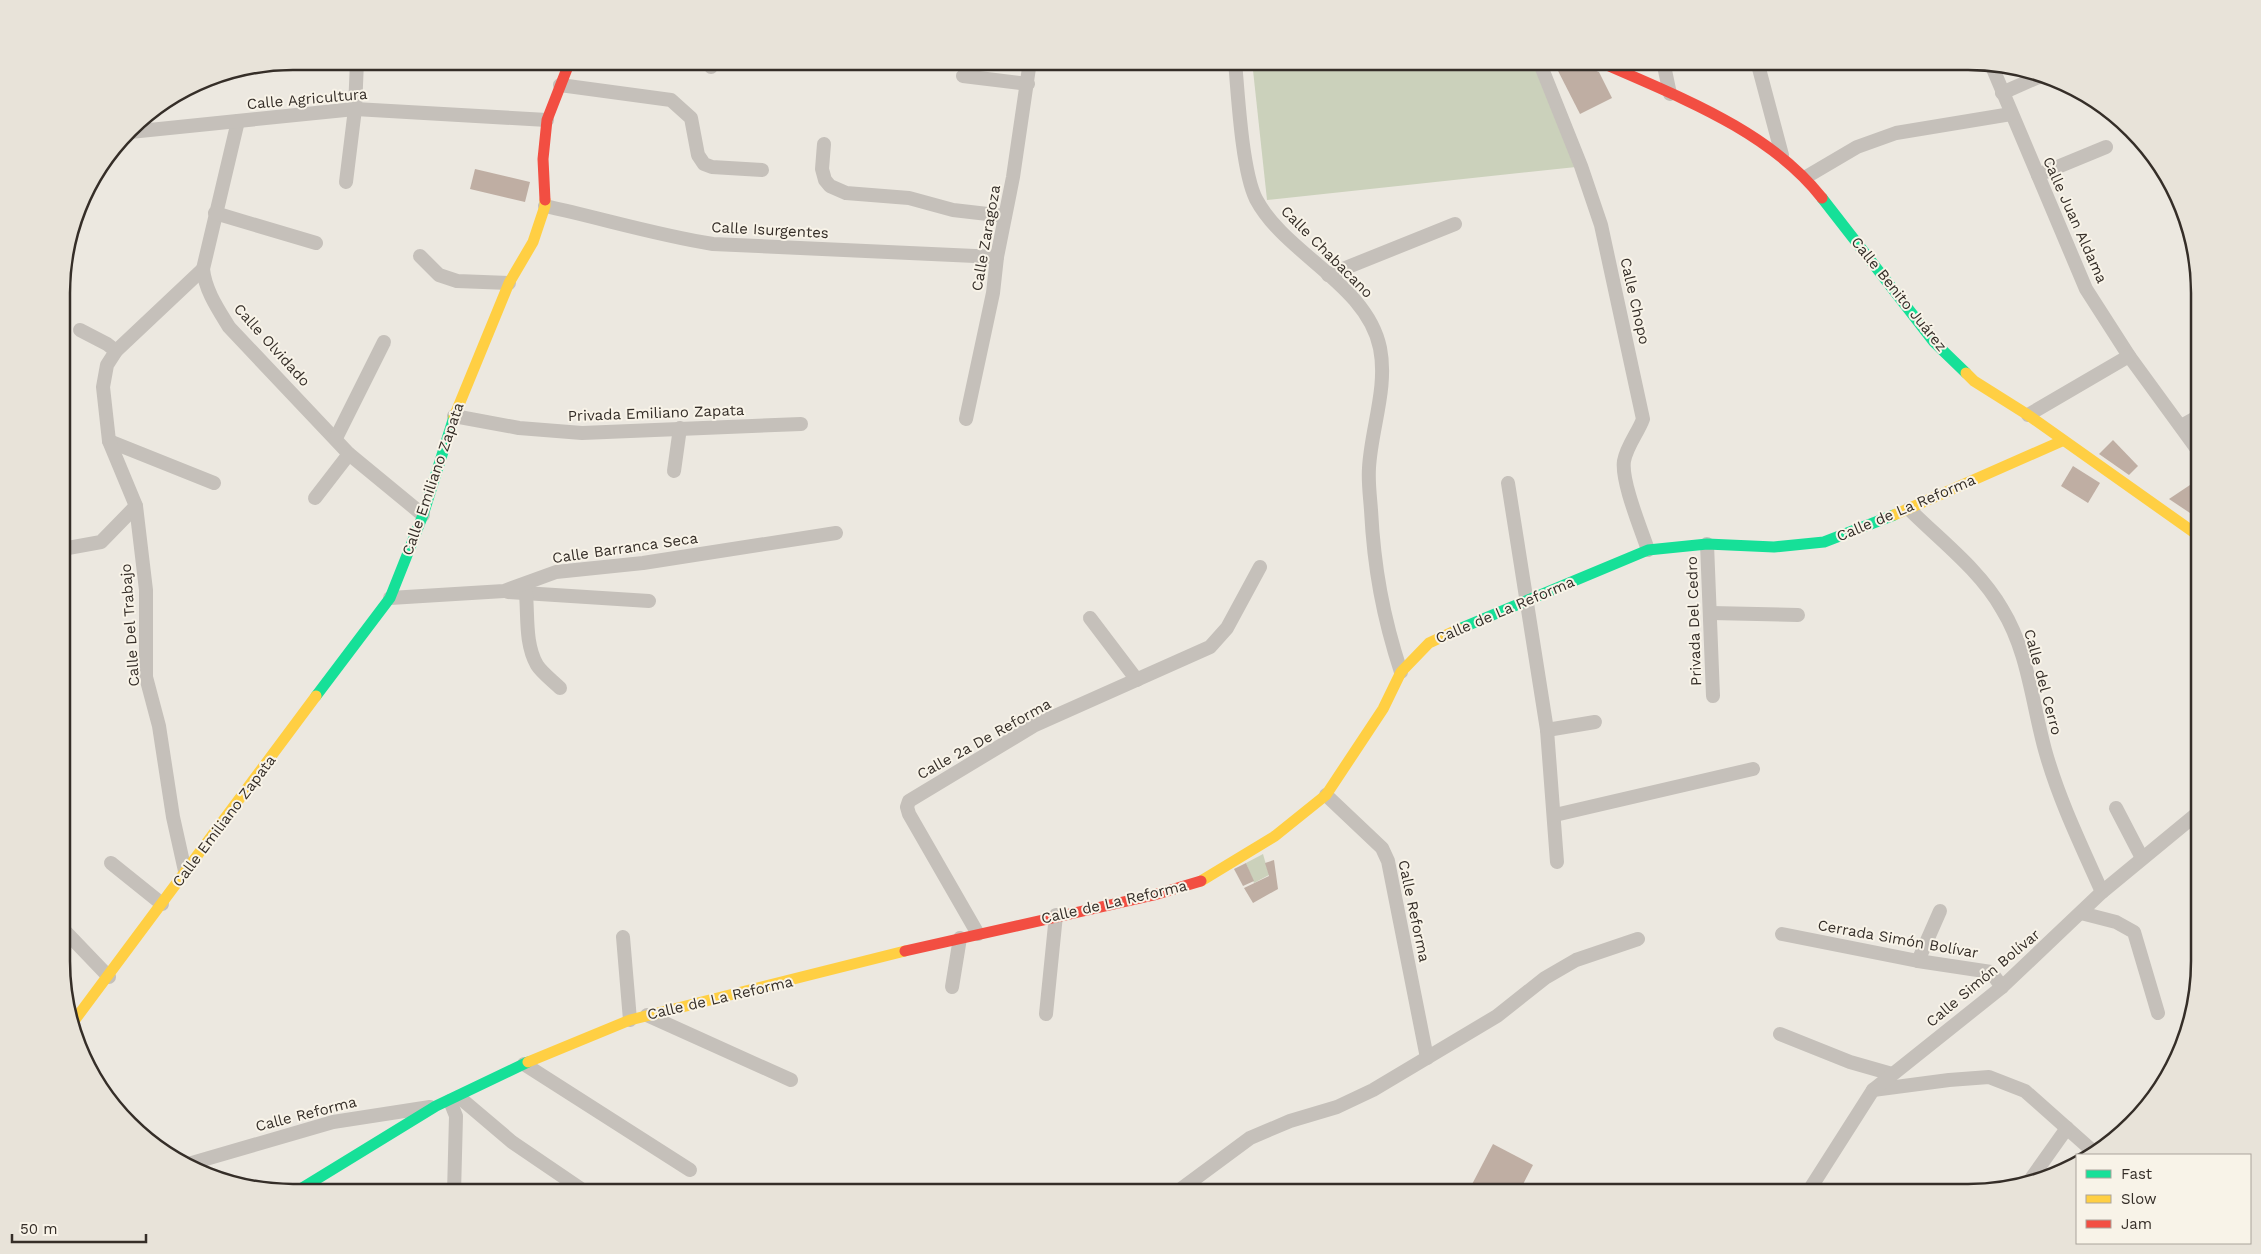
<svg xmlns="http://www.w3.org/2000/svg" width="2261" height="1254" font-family="'Work Sans',sans-serif">
<style>
.green{fill:#cbd1bb}
.building{fill:#bfaea3}
.lines{fill:none;stroke-linecap:round;stroke-linejoin:round}
.street{stroke:#c5c0ba;stroke-width:14}
.fast{stroke:#16e098;stroke-width:11}
.slow{stroke:#ffcf43;stroke-width:11}
.jam{stroke:#f24e42;stroke-width:11}
.labels{text-anchor:middle;dominant-baseline:central;stroke-width:4;stroke-linejoin:round;paint-order:stroke}
.street-label{font-size:15px;fill:#352e28;stroke:#f8f3e8}
.rim{fill:none;stroke:#352e28;stroke-width:2.5}
</style>
<rect width="100%" height="100%" fill="#ece8e0"/>
<!-- green -->
<g class="green">
<path d="M 1252,61 L 1534,61 L 1576,167 L 1267,200 Z"/>
<path d="M 1263,854 L 1269,875 L 1254,883 L 1246,863 Z"/>
</g>
<!-- building -->
<g class="building">
<path d="M 1553,61 L 1571,61 L 1599,72 L 1612,98 L 1580,114 Z"/>
<path d="M 475,169 L 530,182 L 525,202 L 470,189 Z"/>
<path d="M 2113,440 L 2138,466 L 2129,475 L 2099,454 Z"/>
<path d="M 2073,466 L 2100,483 L 2088,503 L 2061,486 Z"/>
<path d="M 2199,479 L 2199,507 L 2190,513 L 2169,499 Z"/>
<path d="M 1274,860 L 1278,889 L 1253,903 L 1244,888 L 1269,876 L 1265,863 Z"/>
<path d="M 1246,863 L 1254,881 L 1243,886 L 1234,869 Z"/>
<path d="M 1493,1144 L 1533,1165 L 1519,1192 L 1468,1192 Z"/>
</g>
<g class="lines">
<!-- street -->
<g class="street">
<path d="M 1235,61 C 1238,95 1242,171 1256,199 C 1285,254 1367,284 1380,348 C 1388,388 1371,429 1369,468 C 1368,482 1370,496 1371,510 C 1374,568 1383,617 1401,672"/>
<path d="M 1539,61 L 1581,166 L 1601,225 L 1643,419 C 1638,433 1627,445 1624,461 C 1621,481 1641,529 1648,550"/>
<path d="M 1663,61 L 1670,94"/>
<path d="M 1757,61 L 1782,155"/>
<path d="M 1991,64 L 2086,289 L 2129,356 L 2199,452"/>
<path d="M 711,67 L 711,61"/>
<path d="M 963,76 L 1028,84"/>
<path d="M 560,85 L 671,100 L 691,118 L 698,155 L 704,164 L 712,167 L 762,170"/>
<path d="M 2002,93 L 2043,75"/>
<path d="M 238,121 L 203,269 C 205,290 218,309 229,327 L 349,454 L 423,515"/>
<path d="M 130,132 L 355,109 L 547,120"/>
<path d="M 824,144 L 822,169 L 825,180 L 830,186 L 846,193 L 909,198 L 953,210 L 1005,216"/>
<path d="M 2038,175 L 2106,147"/>
<path d="M 1806,177 L 1857,147 L 1896,133 L 2011,114"/>
<path d="M 346,182 L 355,109 L 357,61"/>
<path d="M 545,206 C 601,218 656,235 713,244 L 997,257"/>
<path d="M 215,213 L 316,243"/>
<path d="M 420,256 L 439,275 L 457,281 L 509,283"/>
<path d="M 1328,275 L 1455,224"/>
<path d="M 80,330 L 107,344 L 116,351"/>
<path d="M 2028,415 L 2129,356"/>
<path d="M 454,416 L 519,428 L 582,433 L 801,424"/>
<path d="M 966,419 L 993,293 L 997,257 L 1013,177 L 1030,61"/>
<path d="M 2181,426 L 2199,416"/>
<path d="M 336,438 L 384,342"/>
<path d="M 109,441 L 214,483"/>
<path d="M 674,471 L 680,428"/>
<path d="M 1508,483 L 1547,730 L 1557,862"/>
<path d="M 315,498 L 349,454"/>
<path d="M 1909,509 C 1940,540 1980,570 2002,609 C 2028,651 2032,703 2045,750 C 2059,800 2081,845 2102,892"/>
<path d="M 1707,544 L 1713,696"/>
<path d="M 63,546 L 68,548 L 101,542 L 136,506"/>
<path d="M 508,592 L 649,601"/>
<path d="M 526,594 C 528,617 525,644 537,665 C 542,673 553,681 560,688"/>
<path d="M 390,598 L 504,591 L 556,572 L 643,563 L 836,533"/>
<path d="M 1711,613 L 1798,615"/>
<path d="M 1090,618 L 1137,680"/>
<path d="M 1547,730 L 1595,722"/>
<path d="M 1326,795 L 1382,848 L 1388,861 L 1427,1058"/>
<path d="M 2116,808 L 2142,858"/>
<path d="M 1555,815 L 1753,769"/>
<path d="M 111,863 L 162,904"/>
<path d="M 185,871 L 173,817 L 159,726 L 146,677 L 146,590 L 136,506 L 109,441 L 103,387 L 107,365 L 116,351 L 203,269"/>
<path d="M 2081,913 L 2116,922 L 2134,932 L 2158,1013"/>
<path d="M 63,929 L 109,977"/>
<path d="M 978,934 L 909,814 L 907,807 L 909,801 L 1035,725 L 1210,647 L 1227,628 L 1260,567"/>
<path d="M 1782,934 L 1918,961 L 1991,972 L 2002,987"/>
<path d="M 623,937 L 630,1020"/>
<path d="M 1918,961 L 1940,911"/>
<path d="M 952,987 L 960,938"/>
<path d="M 1046,1014 L 1056,915"/>
<path d="M 647,1015 L 791,1080"/>
<path d="M 1780,1034 L 1850,1062 L 1892,1074"/>
<path d="M 524,1064 L 690,1170"/>
<path d="M 1873,1090 L 1949,1080 L 1989,1077 L 2025,1091 L 2096,1154"/>
<path d="M 459,1097 L 512,1142 L 587,1193"/>
<path d="M 450,1101 L 456,1116 L 454,1193"/>
<path d="M 185,1165 L 333,1122 L 430,1107"/>
<path d="M 2028,1183 L 2067,1128"/>
<path d="M 1177,1192 L 1250,1138 L 1290,1121 L 1337,1107 L 1373,1090 L 1497,1016 L 1545,978 L 1576,960 L 1638,939"/>
<path d="M 1808,1192 L 1873,1090 L 2002,987 L 2102,892 L 2199,812"/>
</g>
<!-- fast -->
<g class="fast">
<path d="M 1822,198 L 1934,342 L 1966,373"/>
<path d="M 1459,629 L 1648,550 L 1707,544 L 1774,547 L 1824,542 L 1894,515"/>
<path d="M 316,696 L 390,598 L 423,515 L 454,417"/>
<path d="M 294,1193 L 436,1106 L 528,1062"/>
</g>
<!-- slow -->
<g class="slow">
<path d="M 1966,373 L 1974,381 L 2028,415 L 2199,536"/>
<path d="M 454,417 L 509,283 L 533,242 L 545,206 L 545,200"/>
<path d="M 1894,515 L 2062,441"/>
<path d="M 1201,881 L 1275,836 L 1326,795 L 1383,709 L 1401,672 L 1429,643 L 1459,629"/>
<path d="M 74,1021 L 316,696"/>
<path d="M 528,1062 L 630,1020 L 905,951"/>
</g>
<!-- jam -->
<g class="jam">
<path d="M 1598,61 C 1676,96 1768,129 1822,198"/>
<path d="M 545,200 L 543,159 L 547,120 L 570,61"/>
<path d="M 905,951 L 1154,895 L 1201,881"/>
</g>
</g>
<g class="labels">
<!-- street labels -->
<g class="street-label">
<text transform="translate(307 99) rotate(-5)">Calle Agricultura</text>
<text transform="translate(2075 220) rotate(66)">Calle Juan Aldama</text>
<text transform="translate(770 230) rotate(3)">Calle Isurgentes</text>
<text transform="translate(986 238) rotate(-80)">Calle Zaragoza</text>
<text transform="translate(1327 252) rotate(45)">Calle Chabacano</text>
<text transform="translate(1899 294) rotate(51)">Calle Benito Juárez</text>
<text transform="translate(1635 301) rotate(77)">Calle Chopo</text>
<text transform="translate(272 345) rotate(48)">Calle Olvidado</text>
<text transform="translate(656 413) rotate(-2)">Privada Emiliano Zapata</text>
<text transform="translate(433 479) rotate(-71)">Calle Emiliano Zapata</text>
<text transform="translate(1906 508) rotate(-23)">Calle de La Reforma</text>
<text transform="translate(625 548) rotate(-8)">Calle Barranca Seca</text>
<text transform="translate(1505 610) rotate(-23)">Calle de La Reforma</text>
<text transform="translate(1694 621) rotate(-92)">Privada Del Cedro</text>
<text transform="translate(130 625) rotate(-94)">Calle Del Trabajo</text>
<text transform="translate(2043 682) rotate(75)">Calle del Cerro</text>
<text transform="translate(984 739) rotate(-29)">Calle 2a De Reforma</text>
<text transform="translate(224 821) rotate(-53)">Calle Emiliano Zapata</text>
<text transform="translate(1114 902) rotate(-13)">Calle de La Reforma</text>
<text transform="translate(1414 911) rotate(78)">Calle Reforma</text>
<text transform="translate(1898 939) rotate(10)">Cerrada Simón Bolívar</text>
<text transform="translate(1983 978) rotate(-40)">Calle Simón Bolívar</text>
<text transform="translate(720 998) rotate(-13)">Calle de La Reforma</text>
<text transform="translate(306 1114) rotate(-14)">Calle Reforma</text>
</g>
</g>
<!-- crop -->
<path d="M0 0H2261V1254H0ZM293 70H1968A223 223 0 0 1 2191 293V961A223 223 0 0 1 1968 1184H293A223 223 0 0 1 70 961V293A223 223 0 0 1 293 70Z" fill="#e8e3d9" fill-rule="evenodd"/>
<path class="rim" d="M293 70H1968A223 223 0 0 1 2191 293V961A223 223 0 0 1 1968 1184H293A223 223 0 0 1 70 961V293A223 223 0 0 1 293 70Z"/>
<!-- legend -->
<rect x="2076" y="1154" width="175" height="90" fill="#f8f3e8" stroke="#aaa49b"/>
<rect x="2086" y="1170" width="25" height="8" fill="#16e098" stroke="#aaa49b"/>
<text x="2121" y="1179" font-size="15" fill="#352e28">Fast</text>
<rect x="2086" y="1195" width="25" height="8" fill="#ffcf43" stroke="#aaa49b"/>
<text x="2121" y="1204" font-size="15" fill="#352e28">Slow</text>
<rect x="2086" y="1220" width="25" height="8" fill="#f24e42" stroke="#aaa49b"/>
<text x="2121" y="1229" font-size="15" fill="#352e28">Jam</text>
<!-- scale -->
<path d="M12 1234v8h134v-8" fill="none" stroke="#352e28" stroke-width="2.5"/>
<text x="20" y="1234" font-size="15" fill="#352e28" stroke="#f8f3e8" stroke-width="4" paint-order="stroke">50 m</text>
</svg>
